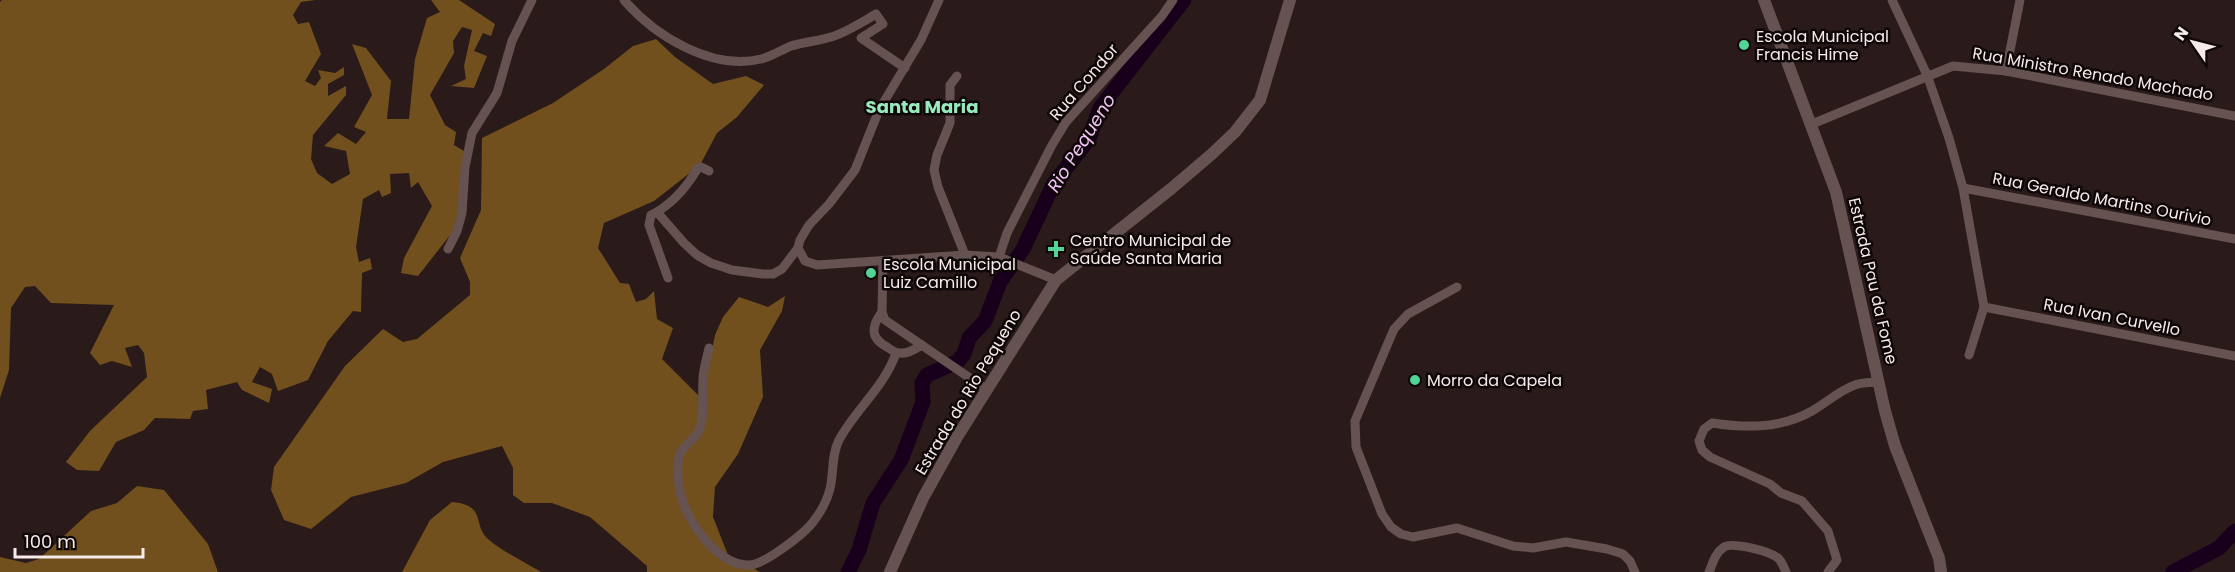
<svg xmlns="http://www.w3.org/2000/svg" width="2235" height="572" font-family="Poppins,sans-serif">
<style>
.forest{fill:#71501d}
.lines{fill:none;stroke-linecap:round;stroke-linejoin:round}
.river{stroke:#18001c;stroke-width:15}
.street{stroke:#655251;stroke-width:9}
.secondary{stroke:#655251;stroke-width:12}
.poi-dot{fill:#54d396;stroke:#0e0707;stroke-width:2}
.labels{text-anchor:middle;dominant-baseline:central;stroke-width:5;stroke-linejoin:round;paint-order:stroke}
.poi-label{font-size:16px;fill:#f7ebea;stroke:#0e0707;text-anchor:start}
.street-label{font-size:16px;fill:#f7ebea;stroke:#0e0707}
.neighbourhood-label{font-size:18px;font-weight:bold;fill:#99e9bd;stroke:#0e0707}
.water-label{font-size:18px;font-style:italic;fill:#f3c3f8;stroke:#0e0707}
</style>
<rect width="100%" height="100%" fill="#2a1a1a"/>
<!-- forest -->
<g class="forest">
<path d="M 2,0 L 316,0 L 301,2 L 293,15 L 298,24 L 309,22 L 321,54 L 305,81 L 315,86 L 321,78 L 318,70 L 335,73 L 344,67 L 344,75 L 328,84 L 328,96 L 346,86 L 346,95 L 313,135 L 311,159 L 317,173 L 332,184 L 350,174 L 346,151 L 324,146 L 338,133 L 356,144 L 366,132 L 354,127 L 372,95 L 352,44 L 366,48 L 391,81 L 387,119 L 409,119 L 415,59 L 427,18 L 440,12 L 431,0 L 459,0 L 495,24 L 491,36 L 483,33 L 474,51 L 487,56 L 474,88 L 451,86 L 466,79 L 464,66 L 472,30 L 462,27 L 453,41 L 454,53 L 430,95 L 445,125 L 456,132 L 454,145 L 464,151 L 458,225 L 418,276 L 401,273 L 404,258 L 432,206 L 418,182 L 411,188 L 409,173 L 390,174 L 391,193 L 382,197 L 379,190 L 363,199 L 356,247 L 359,262 L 370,258 L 372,269 L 362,273 L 361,312 L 353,311 L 328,341 L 308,380 L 278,391 L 272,374 L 260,367 L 252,382 L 272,389 L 269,403 L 242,390 L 237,382 L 206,390 L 208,409 L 193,411 L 190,419 L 155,418 L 144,430 L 116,442 L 99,471 L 77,470 L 66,462 L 90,431 L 147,377 L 144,353 L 138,345 L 125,348 L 132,367 L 112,361 L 100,365 L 90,353 L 114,305 L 51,303 L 35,286 L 25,287 L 11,308 L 9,370 L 0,398 L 0,2 Z"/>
<path d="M 656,39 L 675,57 L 713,84 L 746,76 L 764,85 L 737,117 L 717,133 L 700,165 L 654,201 L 604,223 L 598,248 L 620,283 L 629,284 L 636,302 L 646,299 L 654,291 L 657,319 L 673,328 L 662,359 L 702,399 L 715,335 L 723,317 L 739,297 L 768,307 L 785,296 L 782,311 L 760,350 L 763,397 L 738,454 L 715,487 L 713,517 L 728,555 L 760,572 L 647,572 L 647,566 L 590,517 L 552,503 L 524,503 L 513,495 L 513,468 L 502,446 L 443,462 L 406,483 L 351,497 L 311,529 L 284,520 L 271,490 L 274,467 L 345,366 L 383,329 L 403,342 L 417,339 L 470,295 L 470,282 L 460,258 L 481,210 L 482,138 L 553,103 L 604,69 L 633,46 Z"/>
<path d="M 137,486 L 164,490 L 208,544 L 218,572 L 0,572 L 0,557 L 26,563 L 39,559 L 91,511 L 117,503 Z"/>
<path d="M 452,502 C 487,505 472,524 488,539 C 500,550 526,563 541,572 L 402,572 L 430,520 Z"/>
</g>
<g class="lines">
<!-- river -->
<g class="river">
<path d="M 848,572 L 859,550 L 873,503 L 901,460 L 923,402 L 922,383 L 927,375 L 957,362 L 964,354 L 969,338 L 985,321 L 1000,282 L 1023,249 L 1054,183 L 1089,139 L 1100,108 L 1184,0"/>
<path d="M 2173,572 L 2219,548 L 2235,531"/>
</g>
<!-- street -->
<g class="street">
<path d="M 624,0 C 655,36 712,71 761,59 C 771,57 781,50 791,46 C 804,42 818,41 831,37 C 847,32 862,22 876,14 L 883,24 L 861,38 L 905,68"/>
<path d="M 1892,0 L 1927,75 L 1949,138 L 1963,188 L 1984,307 L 1969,355"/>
<path d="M 2006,71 L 2020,0"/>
<path d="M 957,76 L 950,85 L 950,123 L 937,155 L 934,170 L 938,187 L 965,255"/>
<path d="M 1812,124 L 1953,66 L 2006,71 L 2235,116"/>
<path d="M 1963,188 L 2235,239"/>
<path d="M 657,212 C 676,200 687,186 698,168 L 701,167 L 709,171"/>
<path d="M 798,248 L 805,261 L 817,265 L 965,255 L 999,257 L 1056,280"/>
<path d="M 448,249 L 457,231 L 462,213 L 465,167 L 472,133 L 497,93 L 512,41 L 532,0"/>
<path d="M 999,257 L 1007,233 L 1052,145 L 1066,122 L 1162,16 L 1173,0"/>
<path d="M 883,261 L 882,312 L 885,320 L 986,389"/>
<path d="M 668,278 L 649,225 L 651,215 L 657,212 L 684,243 L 697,255 L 711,263 L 732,270 L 763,274 L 773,274 L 782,269 L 798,248 L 800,240 L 809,225 L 829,204 L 855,170 L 879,110 L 921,40 L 939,0"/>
<path d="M 1457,287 L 1408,314 L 1394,329 L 1355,421 L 1356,447 L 1382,514 L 1391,527 L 1401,534 L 1413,537 L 1457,528 L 1513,546 L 1533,548 L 1566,542 L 1607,549 L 1623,554 L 1630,561 L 1635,572"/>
<path d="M 1984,307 L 2235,356"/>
<path d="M 882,312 C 871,327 870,338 887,347 C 891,350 895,353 900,353 C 908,354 915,349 922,345"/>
<path d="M 709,348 C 707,358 703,369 703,379 C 702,394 704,410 701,425 C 699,436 688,442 682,450 C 676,459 678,475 679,486 C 682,515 716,567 750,565 C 765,564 804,534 813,522 C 820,513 827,501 830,489 C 834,473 831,456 839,440 C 855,410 885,386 896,353"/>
<path d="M 1709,572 C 1713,563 1715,553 1724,547 C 1733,542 1771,551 1779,559 C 1782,562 1784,568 1786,572"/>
<path d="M 1828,572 L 1837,560 L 1828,531 L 1802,501 L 1781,493 L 1770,484 L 1710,457 L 1702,450 L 1699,441 L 1704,429 L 1712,423 C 1746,428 1780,429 1812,411 C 1826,403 1840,390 1855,385 C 1863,382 1871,383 1878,382"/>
</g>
<!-- secondary -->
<g class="secondary">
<path d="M 1764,0 L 1836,192 L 1885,411 L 1895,446 L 1939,558 L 1941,572"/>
<path d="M 890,572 L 923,498 L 957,437 L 1056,280 L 1172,188 L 1213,153 L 1235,132 L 1260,100 L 1290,0"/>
</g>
</g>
<!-- markers -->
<g class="poi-dot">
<circle cx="1744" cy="45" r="6"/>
<path d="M1053 240h6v6h6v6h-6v6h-6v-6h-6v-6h6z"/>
<circle cx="871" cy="273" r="6"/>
<circle cx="1415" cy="380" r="6"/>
</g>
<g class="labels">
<!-- poi labels -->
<g class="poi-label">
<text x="1756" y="36">Escola Municipal<tspan x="1756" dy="18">Francis Hime</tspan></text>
<text x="1070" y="240">Centro Municipal de<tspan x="1070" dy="18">Saúde Santa Maria</tspan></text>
<text x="883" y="264">Escola Municipal<tspan x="883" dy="18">Luiz Camillo</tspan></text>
<text x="1427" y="380">Morro da Capela</text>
</g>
<!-- street labels -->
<g class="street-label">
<text transform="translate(2093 74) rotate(10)">Rua Ministro Renado Machado</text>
<text transform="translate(1084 82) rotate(-49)">Rua Condor</text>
<text transform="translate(2102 199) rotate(11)">Rua Geraldo Martins Ourivio</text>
<text transform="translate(1873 281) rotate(77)">Estrada Pau da Fome</text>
<text transform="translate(2112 317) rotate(11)">Rua Ivan Curvello</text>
<text transform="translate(968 392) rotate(-59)">Estrada do Rio Pequeno</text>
</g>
<!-- neighbourhood labels -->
<g class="neighbourhood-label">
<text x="922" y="106">Santa Maria</text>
</g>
<!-- water labels -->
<g class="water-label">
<text transform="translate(1081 143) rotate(-58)">Rio Pequeno</text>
</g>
</g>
<!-- north arrow -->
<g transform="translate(2193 42) rotate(305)" stroke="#0e0707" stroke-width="4.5" paint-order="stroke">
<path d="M0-4.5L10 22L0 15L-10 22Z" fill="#f7ebea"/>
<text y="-9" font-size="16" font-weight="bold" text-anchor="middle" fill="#f7ebea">N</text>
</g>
<!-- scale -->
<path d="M15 548v9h128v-9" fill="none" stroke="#f7ebea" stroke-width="3"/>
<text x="24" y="548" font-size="18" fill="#f7ebea" stroke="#0e0707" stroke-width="4.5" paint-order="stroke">100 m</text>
</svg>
